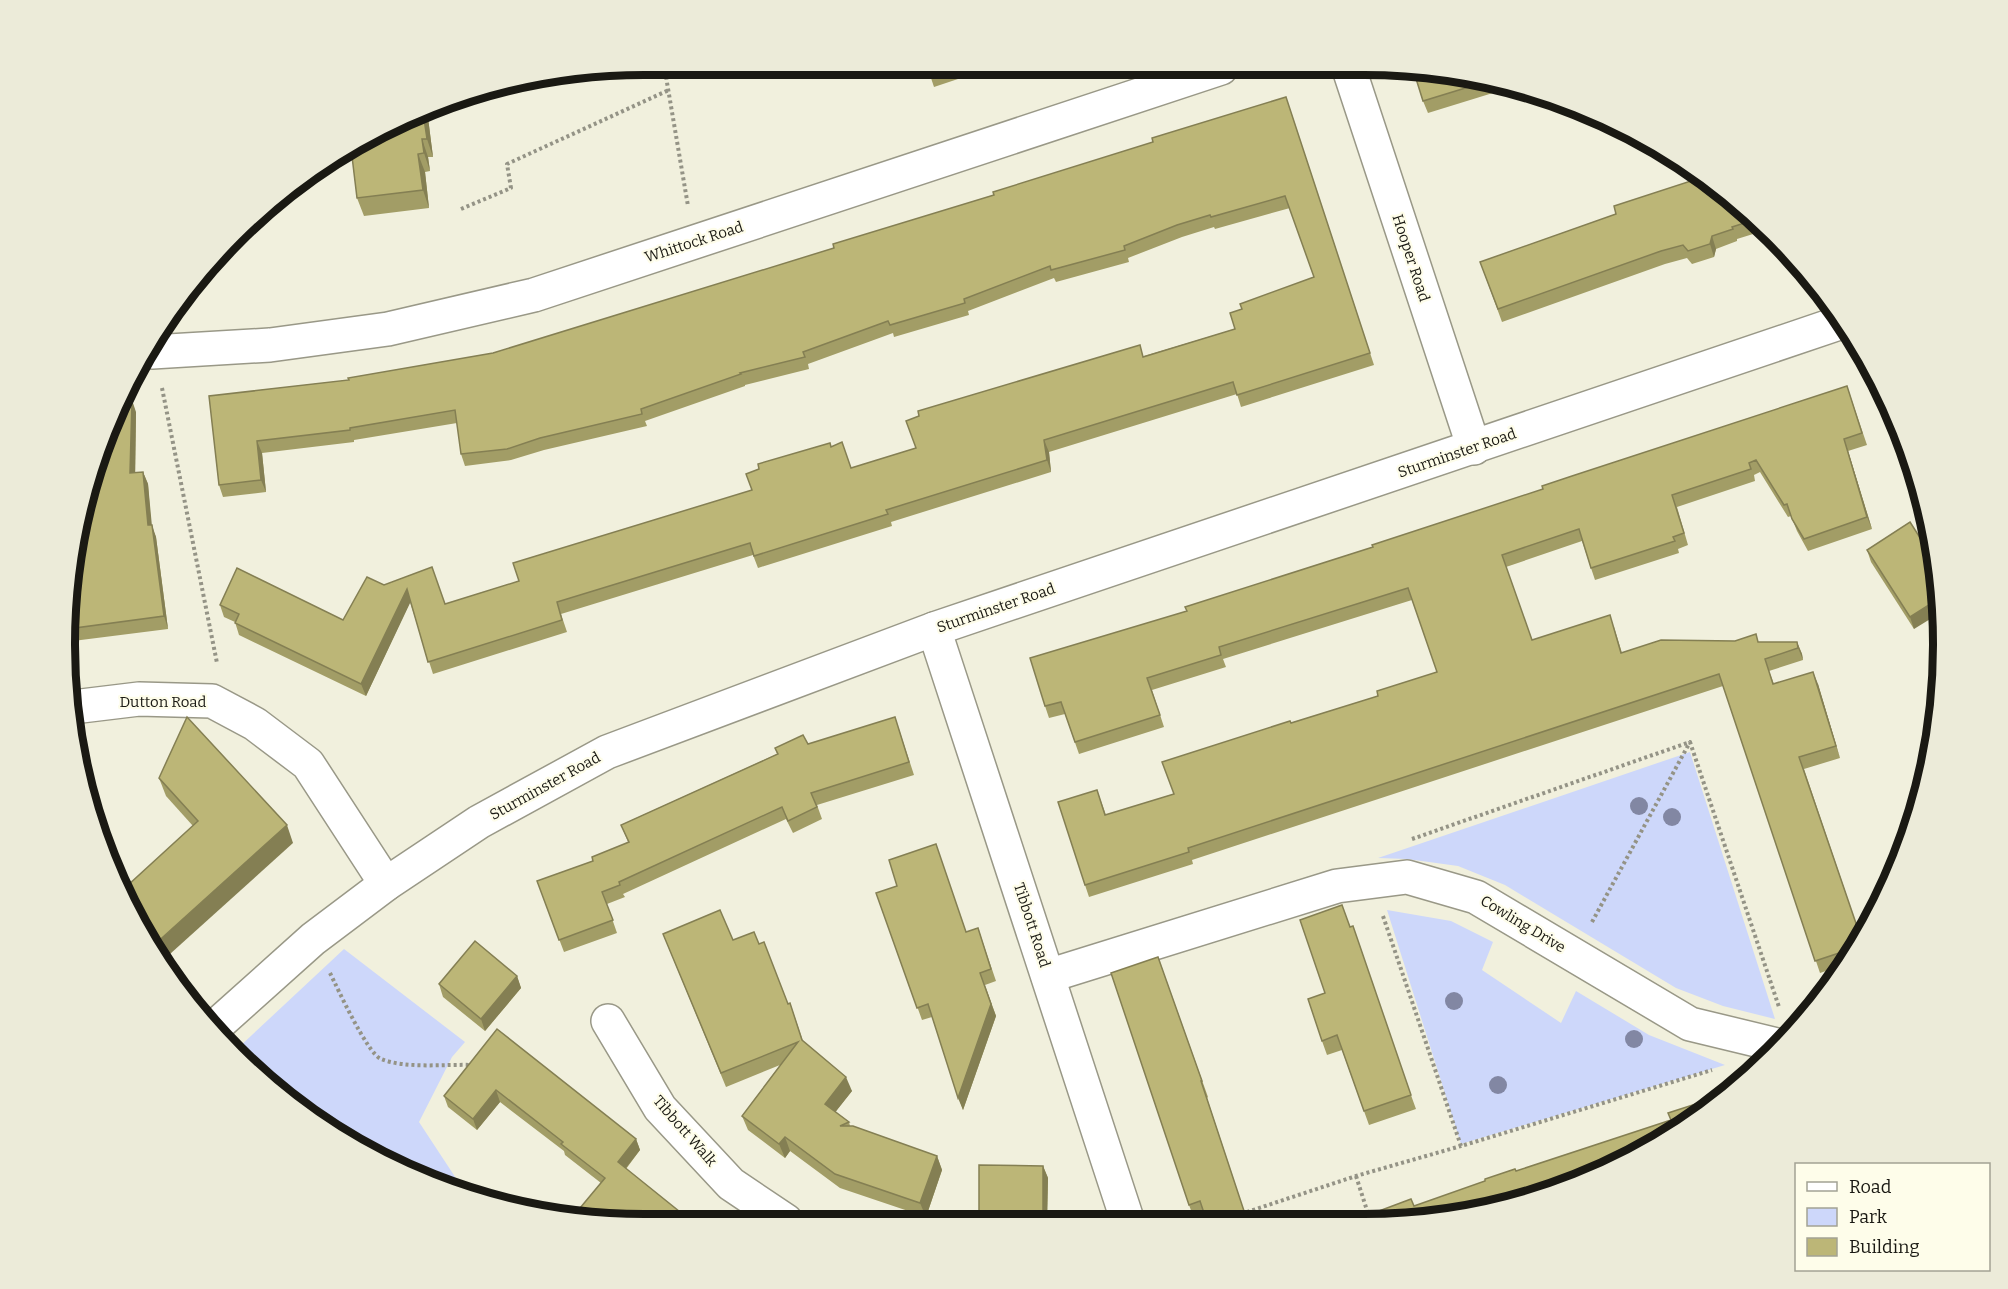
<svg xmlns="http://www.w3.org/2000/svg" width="2008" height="1289" font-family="Bitter,serif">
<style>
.green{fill:#cdd7fa}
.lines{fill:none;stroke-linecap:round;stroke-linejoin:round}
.minor-casing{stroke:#999887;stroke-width:36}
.path{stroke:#949386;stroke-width:4;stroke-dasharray:3 3;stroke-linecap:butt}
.minor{stroke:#fff;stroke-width:33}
.tree{fill:#8287a3}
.wall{fill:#a29d66}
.shaded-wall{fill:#847f53}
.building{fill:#bcb677;stroke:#847f53;stroke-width:1.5}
.labels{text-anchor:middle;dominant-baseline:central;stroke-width:4.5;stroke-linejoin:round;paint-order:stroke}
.street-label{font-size:15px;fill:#1a1913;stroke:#fefdea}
.rim{fill:none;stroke:#1a1913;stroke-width:8}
</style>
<rect width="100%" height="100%" fill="#f1f0dd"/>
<!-- green -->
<g class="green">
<path d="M 1690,752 L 1775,1019 L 1723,1006 L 1676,988 L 1505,885 L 1458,866 L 1407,859 L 1378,858 Z"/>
<path d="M 1387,910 L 1451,921 L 1493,942 L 1482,970 L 1561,1023 L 1576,991 L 1649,1035 L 1725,1065 L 1461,1144 Z"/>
<path d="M 344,949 L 465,1042 L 452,1057 L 419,1122 L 465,1192 L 423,1180 L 291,1104 L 238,1048 Z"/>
</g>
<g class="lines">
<!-- minor casing -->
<g class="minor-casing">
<g id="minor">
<path d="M 1349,69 L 1474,448"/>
<path d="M 152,352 L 270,345 L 388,329 L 534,295 L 1221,68"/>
<path d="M 934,629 L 1128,1222"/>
<path d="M 73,707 L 139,699 L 212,701 L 255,724 L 308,764 L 386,884"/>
<path d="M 1048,976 L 1337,886 L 1407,877 L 1476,897 L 1690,1024 L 1777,1045"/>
<path d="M 608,1021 L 660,1108 L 731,1184 L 786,1221"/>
<path d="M 217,1025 L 313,939 L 386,884 L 479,822 L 607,752 L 934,629 L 1842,322"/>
</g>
</g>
<!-- path -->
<g class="path">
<path d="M 664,65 L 688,206"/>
<path d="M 461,209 L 511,188 L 507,164 L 669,90"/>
<path d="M 162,388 L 217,663"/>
<path d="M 1412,839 L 1690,742 L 1779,1007"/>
<path d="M 1383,916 L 1461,1146 L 1712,1070"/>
<path d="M 1592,922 L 1690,742"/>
<path d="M 330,973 C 338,989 367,1053 381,1059 C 406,1069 446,1064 473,1065"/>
<path d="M 1356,1176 L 1371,1223"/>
<path d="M 1241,1214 L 1356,1176 L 1461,1146"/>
</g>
<!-- minor -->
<use href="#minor" class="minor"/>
</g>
<!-- trees -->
<g class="tree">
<circle cx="1639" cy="806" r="9"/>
<circle cx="1672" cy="817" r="9"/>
<circle cx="1454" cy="1001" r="9"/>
<circle cx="1634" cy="1039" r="9"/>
<circle cx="1498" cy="1085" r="9"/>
</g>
<!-- wall -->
<g class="wall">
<path d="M 927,66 L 1012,67 L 993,73 L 991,68 L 934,87 Z"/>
<path d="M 1439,69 L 1509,88 L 1428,113 L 1423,101 Z"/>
<path d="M 1290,109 L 1374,365 L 1241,407 L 1237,394 L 1049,452 L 1051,472 L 891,522 L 892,526 L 758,568 L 753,555 L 561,614 L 567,632 L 433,674 L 410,602 L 366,696 L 239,635 L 235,622 L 224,617 L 220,605 L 343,620 L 384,585 L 445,604 L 519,581 L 752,490 L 832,446 L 851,468 L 916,448 L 1144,356 L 1235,329 L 1242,309 L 1314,277 L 1290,208 L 1215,229 L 1214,227 L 1182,237 L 1128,258 L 1129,262 L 1056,282 L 1054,278 L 968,311 L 969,315 L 894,337 L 893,333 L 808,364 L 809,369 L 745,385 L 745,386 L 645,421 L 647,426 L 544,450 L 511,460 L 465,466 L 461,454 L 457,423 L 354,440 L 354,442 L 262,453 L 266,492 L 223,497 L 219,485 L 209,396 L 349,380 L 493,353 Z"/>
<path d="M 427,110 L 433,157 L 428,157 L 430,171 L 425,172 L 429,208 L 364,216 L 357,198 L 351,148 L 350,149 Z"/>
<path d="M 1717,185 L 1766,230 L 1737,239 L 1737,241 L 1716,249 L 1714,257 L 1692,264 L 1687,258 L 1665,264 L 1502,322 L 1480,262 L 1616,214 Z"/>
<path d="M 1847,386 L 1867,445 L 1848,451 L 1872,529 L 1808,551 L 1797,531 L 1791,516 L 1788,517 L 1760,472 L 1754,475 L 1755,481 L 1677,507 L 1688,545 L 1678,549 L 1679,553 L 1595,580 L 1582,541 L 1506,567 L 1532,640 L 1614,627 L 1622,653 L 1758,642 L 1797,642 L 1802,654 L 1803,660 L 1769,671 L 1774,684 L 1818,684 L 1840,758 L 1804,769 L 1861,938 L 1844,965 L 1820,973 L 1723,686 L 1192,860 L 1193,864 L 1089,897 L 1085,885 L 1097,790 L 1106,815 L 1174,794 L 1291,723 L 1378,696 L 1437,672 L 1412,600 L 1223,659 L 1226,667 L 1152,690 L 1164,727 L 1079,754 L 1065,714 L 1049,718 L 1045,706 L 1187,611 Z"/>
<path d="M 136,412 L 135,473 L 143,472 L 148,484 L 151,525 L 156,537 L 168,629 L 65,642 L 76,577 Z"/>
<path d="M 1867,550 L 1938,566 L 1914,629 L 1871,562 Z"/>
<path d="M 899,729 L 914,775 L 817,805 L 822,819 L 793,833 L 786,819 L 623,894 L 625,897 L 607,904 L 617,933 L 564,952 L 537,881 L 593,861 L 628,842 L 621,825 L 777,754 L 775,748 L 808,744 Z"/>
<path d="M 159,778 L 293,843 L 193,826 L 166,796 Z"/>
<path d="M 876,893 L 967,932 L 978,928 L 996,981 L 985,985 L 996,1016 L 963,1110 L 932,1017 L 922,1020 Z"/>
<path d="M 1350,927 L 1416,1109 L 1369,1125 L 1342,1050 L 1327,1055 L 1322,1041 L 1325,993 Z"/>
<path d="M 663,934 L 733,940 L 759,944 L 788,1004 L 790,1003 L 803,1041 L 852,1091 L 835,1112 L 849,1122 L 850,1126 L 937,1156 L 942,1170 L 926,1217 L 840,1188 L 790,1151 L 785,1158 L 748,1130 L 742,1116 L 780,1065 L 726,1087 Z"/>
<path d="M 1158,957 L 1208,1097 L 1207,1098 L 1248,1223 L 1207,1222 L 1205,1218 L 1195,1221 L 1189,1205 Z"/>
<path d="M 517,976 L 521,988 L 485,1031 L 443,997 L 439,984 Z"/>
<path d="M 497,1029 L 636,1139 L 640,1150 L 626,1169 L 601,1183 L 565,1155 L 564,1151 L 500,1102 L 477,1130 L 448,1107 L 444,1096 Z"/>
<path d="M 1043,1166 L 1048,1178 L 1047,1222 L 981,1221 L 979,1215 Z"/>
</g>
<!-- shaded-wall -->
<g class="shaded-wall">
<path d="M 427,110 L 433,157 L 427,139 L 423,112 Z"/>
<path d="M 422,139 L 428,157 L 430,171 L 424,153 Z"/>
<path d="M 418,154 L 425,172 L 429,208 L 423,190 Z"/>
<path d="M 1712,236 L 1716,249 L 1714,257 L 1710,244 Z"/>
<path d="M 132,400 L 136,412 L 135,485 L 130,473 Z"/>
<path d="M 1844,439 L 1848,451 L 1872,529 L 1867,517 Z"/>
<path d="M 1044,440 L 1049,452 L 1051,472 L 1047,460 Z"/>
<path d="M 257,441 L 262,453 L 266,492 L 261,480 Z"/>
<path d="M 143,472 L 148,484 L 153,537 L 148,525 Z"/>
<path d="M 152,525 L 156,537 L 168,629 L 164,616 Z"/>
<path d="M 407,589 L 411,601 L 366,696 L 361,684 Z"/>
<path d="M 1940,598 L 1940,613 L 1914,629 L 1910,617 Z"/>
<path d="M 1797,642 L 1802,654 L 1803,660 L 1798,648 Z"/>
<path d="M 1813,672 L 1818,684 L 1840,758 L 1836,746 Z"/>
<path d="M 287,825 L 293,843 L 160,963 L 153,946 Z"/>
<path d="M 980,973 L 996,1016 L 963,1110 L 958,1098 Z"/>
<path d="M 517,976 L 521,988 L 485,1031 L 481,1019 Z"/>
<path d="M 846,1077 L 852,1091 L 830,1119 L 825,1104 Z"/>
<path d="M 496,1090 L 500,1102 L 477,1130 L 473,1119 Z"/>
<path d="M 785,1137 L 790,1151 L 785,1158 L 779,1144 Z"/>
<path d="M 636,1139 L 640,1150 L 622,1173 L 618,1162 Z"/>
<path d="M 937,1156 L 942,1170 L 926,1217 L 920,1203 Z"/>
<path d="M 1043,1166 L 1048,1178 L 1047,1222 L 1045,1222 L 1043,1216 Z"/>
</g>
<!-- building -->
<g class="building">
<path d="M 927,66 L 957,66 L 930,75 Z"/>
<path d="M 1413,69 L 1439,69 L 1485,82 L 1423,101 Z"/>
<path d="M 1286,97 L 1370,353 L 1237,395 L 1233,382 L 1044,440 L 1047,460 L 886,510 L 888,514 L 754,556 L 750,543 L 557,602 L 562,620 L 428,662 L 407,589 L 361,684 L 235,623 L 239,614 L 220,605 L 237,568 L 343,620 L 367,577 L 384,585 L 432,567 L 445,604 L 519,581 L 513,563 L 752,490 L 746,474 L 759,469 L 758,464 L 830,443 L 831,447 L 842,442 L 851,468 L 916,448 L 906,421 L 919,416 L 918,411 L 1140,345 L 1143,357 L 1235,329 L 1230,313 L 1242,309 L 1240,304 L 1314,277 L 1285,196 L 1211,217 L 1210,215 L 1177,225 L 1124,246 L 1125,250 L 1051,270 L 1050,266 L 964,299 L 965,303 L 890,325 L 888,321 L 803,352 L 805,357 L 740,373 L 741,374 L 641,409 L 642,414 L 540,438 L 507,449 L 461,454 L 455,410 L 350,428 L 350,430 L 257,441 L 261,480 L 219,485 L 209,396 L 349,380 L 348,378 L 493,353 L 834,248 L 833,244 L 994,195 L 993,192 L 1153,142 L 1152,138 Z"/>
<path d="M 423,112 L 427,139 L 422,139 L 424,153 L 418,154 L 423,190 L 357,198 L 351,148 Z"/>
<path d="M 1703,177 L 1717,185 L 1754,220 L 1732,227 L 1733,229 L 1712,236 L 1710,244 L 1688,251 L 1683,245 L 1661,251 L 1498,309 L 1480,262 L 1616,214 L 1614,206 Z"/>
<path d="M 1847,386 L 1862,433 L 1844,439 L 1867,517 L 1804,539 L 1792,519 L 1787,504 L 1784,505 L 1756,460 L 1749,463 L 1751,469 L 1672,495 L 1684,533 L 1673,537 L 1675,541 L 1591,568 L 1579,529 L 1502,555 L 1532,640 L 1610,615 L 1621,653 L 1661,640 L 1735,641 L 1756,634 L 1758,642 L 1797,642 L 1798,648 L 1765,659 L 1773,684 L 1813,672 L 1836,746 L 1799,757 L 1861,938 L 1854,948 L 1815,961 L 1719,674 L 1188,848 L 1189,852 L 1085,885 L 1058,802 L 1097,790 L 1105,815 L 1174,794 L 1162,762 L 1290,721 L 1291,723 L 1378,696 L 1377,691 L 1437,672 L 1408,588 L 1219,647 L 1221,655 L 1147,678 L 1160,715 L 1075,742 L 1061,702 L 1045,706 L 1030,658 L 1187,611 L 1185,607 L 1373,547 L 1372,545 L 1543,489 L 1542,486 L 1572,476 Z"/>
<path d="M 127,400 L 132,400 L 130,473 L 143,472 L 148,525 L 152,525 L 164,616 L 67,629 L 76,577 L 95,458 Z"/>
<path d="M 1910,522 L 1938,566 L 1940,598 L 1910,617 L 1867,550 Z"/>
<path d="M 187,717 L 287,825 L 153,946 L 126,887 L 198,821 L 159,778 Z"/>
<path d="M 895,717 L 909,762 L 811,793 L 817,807 L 788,821 L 782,807 L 619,882 L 620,885 L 602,892 L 613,920 L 559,940 L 537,881 L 593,861 L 592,857 L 629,842 L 621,825 L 778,754 L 775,748 L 803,735 L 808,744 Z"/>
<path d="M 936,844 L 966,932 L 978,928 L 991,969 L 980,973 L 991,1004 L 958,1098 L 928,1004 L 917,1008 L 876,893 L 897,886 L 889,860 Z"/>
<path d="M 1342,905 L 1350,927 L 1353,926 L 1411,1095 L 1364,1111 L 1337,1035 L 1322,1041 L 1308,999 L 1325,993 L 1300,920 Z"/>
<path d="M 720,910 L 733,940 L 754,932 L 759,944 L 764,942 L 788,1004 L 790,1003 L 802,1040 L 846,1077 L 825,1104 L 849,1122 L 840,1126 L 853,1126 L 937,1156 L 920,1203 L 835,1174 L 785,1137 L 779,1144 L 742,1116 L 798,1042 L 721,1073 L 663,934 Z"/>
<path d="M 475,941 L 517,976 L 481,1019 L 439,984 Z"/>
<path d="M 1158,957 L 1202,1081 L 1201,1081 L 1248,1223 L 1207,1222 L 1200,1201 L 1189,1205 L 1111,973 Z"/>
<path d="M 497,1029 L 636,1139 L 618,1162 L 690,1220 L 570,1220 L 605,1178 L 561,1144 L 563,1142 L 496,1090 L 473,1119 L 444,1096 Z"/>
<path d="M 1699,1103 L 1702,1114 L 1620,1165 L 1514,1205 L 1402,1223 L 1356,1223 L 1355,1220 L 1411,1199 L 1414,1206 L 1485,1181 L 1485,1179 L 1515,1169 L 1516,1171 L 1671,1120 L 1668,1113 Z"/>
<path d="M 979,1165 L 1043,1166 L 1043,1216 L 979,1215 Z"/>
</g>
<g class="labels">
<!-- street labels -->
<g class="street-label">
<text transform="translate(694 242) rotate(-18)">Whittock Road</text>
<text transform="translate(1411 258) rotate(72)">Hooper Road</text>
<text transform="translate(1457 453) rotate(-19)">Sturminster Road</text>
<text transform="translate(996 608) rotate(-19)">Sturminster Road</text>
<text x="163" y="702">Dutton Road</text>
<text transform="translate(545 786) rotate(-29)">Sturminster Road</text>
<text transform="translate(1523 924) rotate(31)">Cowling Drive</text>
<text transform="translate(1032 925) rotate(72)">Tibbott Road</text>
<text transform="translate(685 1131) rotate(49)">Tibbott Walk</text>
</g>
</g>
<!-- crop -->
<path d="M0 0H2008V1289H0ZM644 75H1364A569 569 0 0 1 1933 644V645A569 569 0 0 1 1364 1214H644A569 569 0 0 1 75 645V644A569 569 0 0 1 644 75Z" fill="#ecebd9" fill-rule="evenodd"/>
<path class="rim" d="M644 75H1364A569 569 0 0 1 1933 644V645A569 569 0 0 1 1364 1214H644A569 569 0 0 1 75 645V644A569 569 0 0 1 644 75Z"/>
<!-- legend -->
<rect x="1795" y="1163" width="195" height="108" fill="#fefdea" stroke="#a3a294" stroke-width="1.5"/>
<rect x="1807" y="1182" width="30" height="9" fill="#ffffff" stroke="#a3a294" stroke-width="1.5"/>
<text x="1849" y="1193" font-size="18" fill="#1a1913">Road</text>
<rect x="1807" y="1208" width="30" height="18" fill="#cdd7fa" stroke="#a3a294" stroke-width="1.5"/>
<text x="1849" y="1223" font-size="18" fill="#1a1913">Park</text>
<rect x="1807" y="1238" width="30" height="18" fill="#bcb677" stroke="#a3a294" stroke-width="1.5"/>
<text x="1849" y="1253" font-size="18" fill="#1a1913">Building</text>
</svg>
